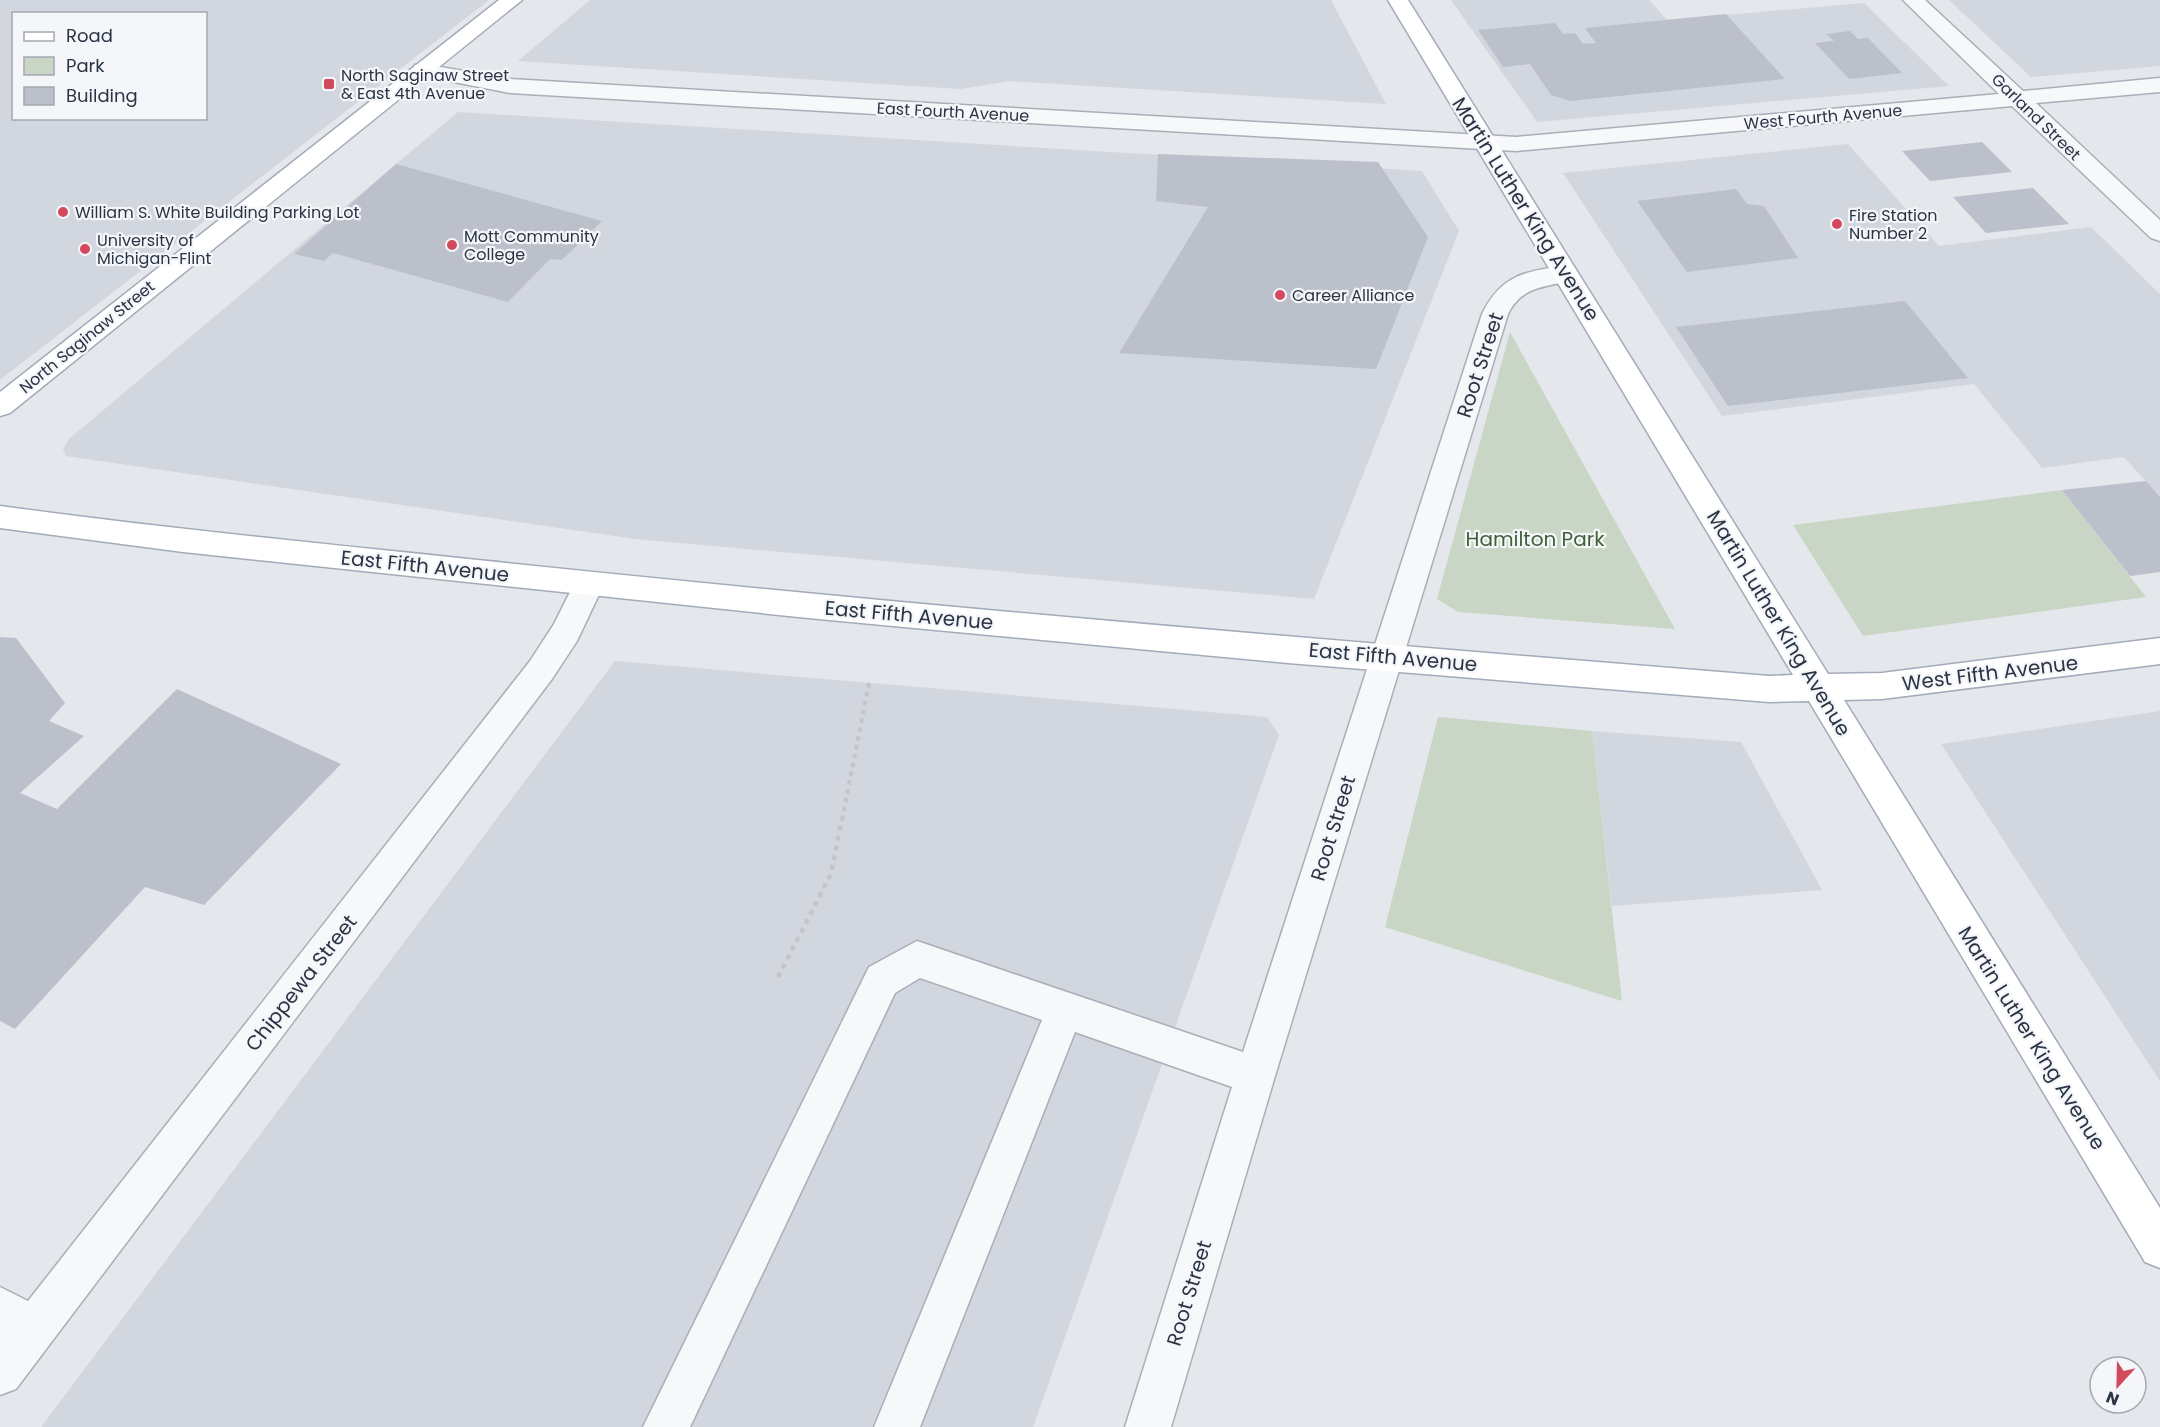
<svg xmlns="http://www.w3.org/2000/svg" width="2160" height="1427" font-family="Poppins,sans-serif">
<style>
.built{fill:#d2d6de;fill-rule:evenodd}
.green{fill:#c9d6c5}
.building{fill:#bbc0ca}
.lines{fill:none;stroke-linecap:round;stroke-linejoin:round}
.minor-casing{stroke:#a9aeb7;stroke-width:3}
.major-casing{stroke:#a3abb8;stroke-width:3}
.path-far1{stroke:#c2c5cb;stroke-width:4;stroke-dasharray:4.5 4.5;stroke-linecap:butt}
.path{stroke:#c2c5cb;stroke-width:4.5;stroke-dasharray:5 5;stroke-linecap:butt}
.minor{fill:#f7f8fa;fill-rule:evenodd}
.major{fill:#fff;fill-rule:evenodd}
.poi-dot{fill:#d1495b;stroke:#f4f6f9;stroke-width:2}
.labels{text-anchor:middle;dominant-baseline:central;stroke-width:4.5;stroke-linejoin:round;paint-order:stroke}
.far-poi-label{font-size:16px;fill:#2b3445;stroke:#f4f6f9;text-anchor:start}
.far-street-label{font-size:16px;fill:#2b3445;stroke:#f4f6f9}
.street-label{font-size:20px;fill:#2b3445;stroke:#f4f6f9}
.park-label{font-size:20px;fill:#3f6138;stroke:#f4f6f9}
</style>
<rect width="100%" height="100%" fill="#e4e7ec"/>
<!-- built -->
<g class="built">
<path d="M 0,0 L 489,0 L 0,380 ZM 14,14 L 206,14 L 206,118 L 14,118 Z"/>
<path d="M 590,0 L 1331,0 L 1386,104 L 1009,81 L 960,89 L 518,61 Z"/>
<path d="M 1451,0 L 1649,0 L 1667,20 L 1864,3 L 1949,86 L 1537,122 Z"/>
<path d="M 1949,0 L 2160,0 L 2160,66 L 2031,77 Z"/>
<path d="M 458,112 L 1422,171 L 1459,231 L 1314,599 L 635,539 L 66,456 L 63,449 L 69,439 Z"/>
<path d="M 1848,144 L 1939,246 L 2091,227 L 2160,294 L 2160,497 L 2124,457 L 2042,468 L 1974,384 L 1722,416 L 1563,173 Z"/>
<path d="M 615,661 L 1267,717 L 1279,735 L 1033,1427 L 41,1427 Z"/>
<path d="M 2160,711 L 2160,1081 L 1941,744 Z"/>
<path d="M 1592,731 L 1741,742 L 1822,890 L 1612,906 Z"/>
</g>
<!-- green -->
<g class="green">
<path d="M 1510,332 L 1675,629 L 1458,612 L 1437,599 Z"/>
<path d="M 2062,490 L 2146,597 L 1863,636 L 1793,525 Z"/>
<path d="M 1438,717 L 1592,731 L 1622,1001 L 1385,927 Z"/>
</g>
<!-- building -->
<g class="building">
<path d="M 1726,14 L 1785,79 L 1570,101 L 1551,95 L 1530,64 L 1503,67 L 1478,30 L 1555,23 L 1563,34 L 1575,33 L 1583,44 L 1596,43 L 1585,28 Z"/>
<path d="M 1850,31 L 1858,39 L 1868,38 L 1902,73 L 1849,79 L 1815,43 L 1834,41 L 1826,34 Z"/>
<path d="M 1982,142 L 2012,172 L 1930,181 L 1902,151 Z"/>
<path d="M 1158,154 L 1378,162 L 1428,237 L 1376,369 L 1119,353 L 1208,207 L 1156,201 Z"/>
<path d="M 396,164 L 602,221 L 562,260 L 550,259 L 508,302 L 333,253 L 324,261 L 294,254 Z"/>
<path d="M 2033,188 L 2069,224 L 1986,233 L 1953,197 Z"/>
<path d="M 1736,189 L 1747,204 L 1764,206 L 1798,258 L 1687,272 L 1637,201 Z"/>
<path d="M 1905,301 L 1968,378 L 1728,406 L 1676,327 Z"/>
<path d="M 2146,481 L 2160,497 L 2160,572 L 2130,576 L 2062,490 Z"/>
<path d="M 0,637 L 16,638 L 65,703 L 49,721 L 84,736 L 20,793 L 57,809 L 177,689 L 341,764 L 204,905 L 145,887 L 15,1029 L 0,1021 Z"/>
</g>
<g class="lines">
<!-- minor casing -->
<g class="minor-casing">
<g id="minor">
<path d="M 1903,0 L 1925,0 L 2023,91 L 2160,78 L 2160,92 L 2036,103 L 2160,220 L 2160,241 L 2151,238 L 2012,106 L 1516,151 L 510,93 L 423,76 L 415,75 L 412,70 L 415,65 L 423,64 L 510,79 L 1516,137 L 1999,94 Z"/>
<path d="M 1565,266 L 1574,268 L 1578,274 L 1574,280 C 1547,287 1522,285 1508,314 L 1275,1076 L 1171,1427 L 1125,1427 L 1232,1087 L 1075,1032 L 920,1427 L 874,1427 L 1042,1020 L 920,978 L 895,993 L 690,1427 L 643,1427 L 869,967 L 917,941 L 1243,1052 L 1482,314 C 1501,275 1525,271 1565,266 Z"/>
<path d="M 589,572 L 600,576 L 604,584 L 577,641 L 552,679 L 16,1389 L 0,1395 L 0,1287 L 28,1301 L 530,661 L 554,624 L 578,576 Z"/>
</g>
</g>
<!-- major casing -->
<g class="major-casing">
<g id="major">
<path d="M 499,0 L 522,0 L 10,413 L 0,416 L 0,392 Z"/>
<path d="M 1388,0 L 1408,0 L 1828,674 L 1882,673 L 2160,638 L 2160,664 L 1882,699 L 1844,700 L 2160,1208 L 2160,1268 L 2145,1262 L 1809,701 L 1769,702 L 1288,663 L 808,618 L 183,552 L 0,528 L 0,506 C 168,529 337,545 506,563 C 926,607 1348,642 1769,676 L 1793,675 Z"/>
</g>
</g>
<!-- path-far1 -->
<path class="path-far1" d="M 842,820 L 869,683"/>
<!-- path -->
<path class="path" d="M 778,977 L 831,874 L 842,818"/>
<!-- minor -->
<use href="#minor" class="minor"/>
<!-- major -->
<use href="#major" class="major"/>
</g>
<!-- markers -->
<g class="poi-dot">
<rect x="323" y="78" width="12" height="12" rx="3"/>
<circle cx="63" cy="212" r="6"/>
<circle cx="1837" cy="224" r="6"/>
<circle cx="452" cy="245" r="6"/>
<circle cx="85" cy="249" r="6"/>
<circle cx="1280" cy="295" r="6"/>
</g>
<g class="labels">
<!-- far-poi labels -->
<g class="far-poi-label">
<text x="341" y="75">North Saginaw Street<tspan x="341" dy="18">&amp; East 4th Avenue</tspan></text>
<text x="75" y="212">William S. White Building Parking Lot</text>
<text x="1849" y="215">Fire Station<tspan x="1849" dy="18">Number 2</tspan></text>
<text x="464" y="236">Mott Community<tspan x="464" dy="18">College</tspan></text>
<text x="97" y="240">University of<tspan x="97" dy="18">Michigan-Flint</tspan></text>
<text x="1292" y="295">Career Alliance</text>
</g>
<!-- far-street labels -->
<g class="far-street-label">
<text transform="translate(953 112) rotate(3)">East Fourth Avenue</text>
<text transform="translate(1823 117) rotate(-5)">West Fourth Avenue</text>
<text transform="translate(2036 117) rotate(44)">Garland Street</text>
<text transform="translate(87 337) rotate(-39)">North Saginaw Street</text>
</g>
<!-- street labels -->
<g class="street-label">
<text transform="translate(1526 209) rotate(58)">Martin Luther King Avenue</text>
<text transform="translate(1480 365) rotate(-72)">Root Street</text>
<text transform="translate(425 566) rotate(6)">East Fifth Avenue</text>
<text transform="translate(909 615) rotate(5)">East Fifth Avenue</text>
<text transform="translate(1779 623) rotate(59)">Martin Luther King Avenue</text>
<text transform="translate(1393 657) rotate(5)">East Fifth Avenue</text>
<text transform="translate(1990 673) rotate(-7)">West Fifth Avenue</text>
<text transform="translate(1333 828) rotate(-73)">Root Street</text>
<text transform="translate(301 983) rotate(-52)">Chippewa Street</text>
<text transform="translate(2032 1038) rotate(58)">Martin Luther King Avenue</text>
<text transform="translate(1189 1293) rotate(-73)">Root Street</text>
</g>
<!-- park labels -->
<g class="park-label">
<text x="1535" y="539">Hamilton Park</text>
</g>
</g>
<!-- legend -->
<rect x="12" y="12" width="195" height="108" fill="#f4f6f9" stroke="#a4a8b1" stroke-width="1.5"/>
<rect x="24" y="32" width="30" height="9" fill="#ffffff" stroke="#a4a8b1" stroke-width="1.5"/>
<text x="66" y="42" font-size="18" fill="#2b3445">Road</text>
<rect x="24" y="57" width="30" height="18" fill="#c9d6c5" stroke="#a4a8b1" stroke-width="1.5"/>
<text x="66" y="72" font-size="18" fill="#2b3445">Park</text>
<rect x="24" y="87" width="30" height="18" fill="#bbc0ca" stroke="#a4a8b1" stroke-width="1.5"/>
<text x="66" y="102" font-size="18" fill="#2b3445">Building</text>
<!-- north arrow -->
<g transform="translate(2118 1385) rotate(202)"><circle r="28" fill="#f4f6f9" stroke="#a4a8b1" stroke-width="1.5"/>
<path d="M0-4.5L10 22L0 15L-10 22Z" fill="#d1495b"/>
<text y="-9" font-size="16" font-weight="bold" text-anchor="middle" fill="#2b3445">N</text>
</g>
</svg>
